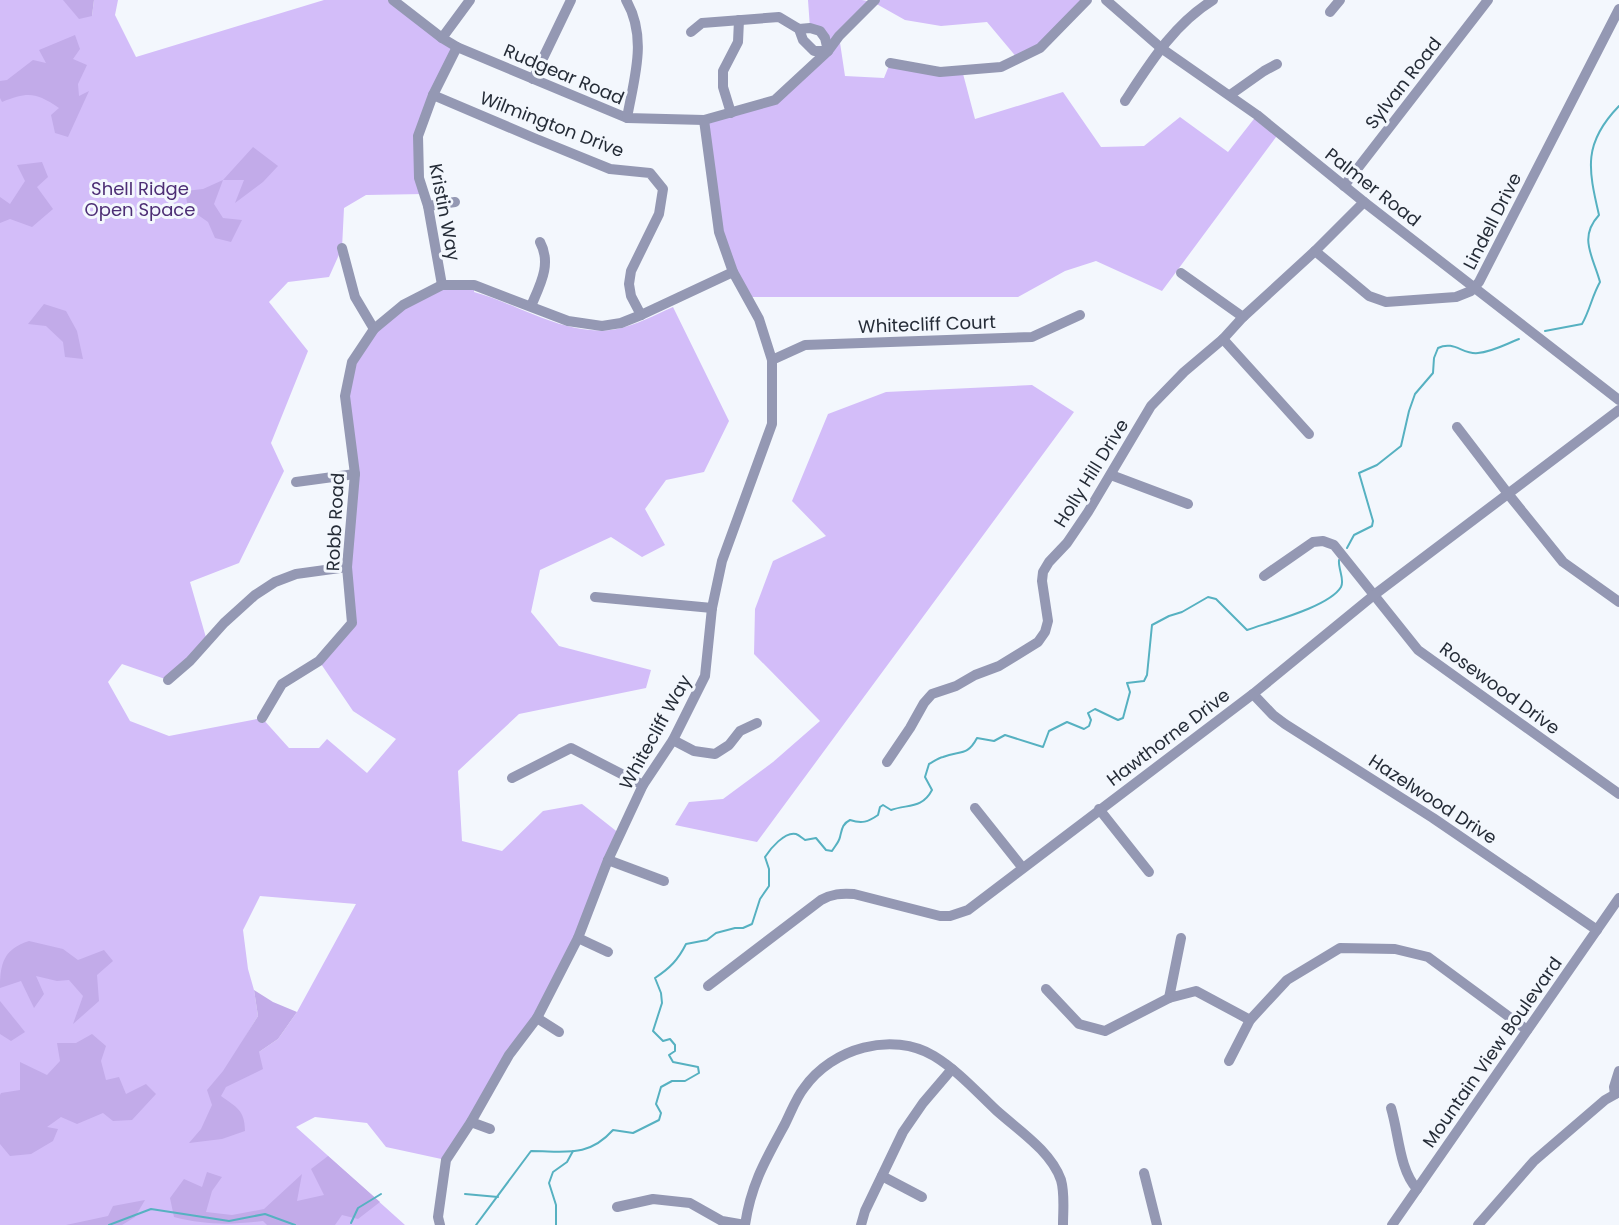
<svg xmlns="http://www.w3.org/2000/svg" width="1619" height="1225" font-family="Poppins,sans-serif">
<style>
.green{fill:#d3bdf9;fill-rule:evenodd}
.forest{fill:#c2abe9}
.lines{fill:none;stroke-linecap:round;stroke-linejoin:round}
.stream{stroke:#56b1c1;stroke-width:2}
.minor{stroke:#9498b3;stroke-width:10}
.labels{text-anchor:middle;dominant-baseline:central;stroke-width:6;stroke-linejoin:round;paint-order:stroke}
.street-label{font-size:18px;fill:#252c37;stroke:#f3f7fd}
.park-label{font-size:18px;fill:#4d2e75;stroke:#f3f7fd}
</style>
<rect width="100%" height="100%" fill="#f3f7fd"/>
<!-- green -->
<g class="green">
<path d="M 0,0 L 64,0 L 92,16 L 94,0 L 118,0 L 115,15 L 136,57 L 324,0 L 393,0 L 457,47 L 418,136 L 424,194 L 366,195 L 344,208 L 342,248 L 329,277 L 288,282 L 269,302 L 308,351 L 271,443 L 284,471 L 239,563 L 190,582 L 207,641 L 168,680 L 122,664 L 108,682 L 130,721 L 169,736 L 262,718 L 289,748 L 319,748 L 327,739 L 367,773 L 396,739 L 353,711 L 319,661 L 352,623 L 347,567 L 355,474 L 345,396 L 352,362 L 374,329 L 442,285 L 474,285 L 474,292 C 521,305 567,338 617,329 C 636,325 655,315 673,307 L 729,421 L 704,472 L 666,480 L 645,509 L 665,545 L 642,557 L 611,537 L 540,570 L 531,612 L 559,646 L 651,670 L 646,688 L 519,714 L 458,771 L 462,841 L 502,851 L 543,811 L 582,804 L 620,834 L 537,1018 L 446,1160 L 386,1147 L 367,1123 L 315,1117 L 296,1127 L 405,1225 L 0,1225 ZM 260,896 L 356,904 L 297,1012 L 278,1039 L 259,1052 L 224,1072 L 258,1016 L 254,990 L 248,969 L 243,930 Z"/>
<path d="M 808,0 L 862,0 L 873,2 L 875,0 L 1087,0 L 1040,48 L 1018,59 L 987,22 L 941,26 L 905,20 L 873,2 L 839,36 L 845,76 L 884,78 L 890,63 L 962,70 L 975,119 L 1063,92 L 1101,147 L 1144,146 L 1180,117 L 1228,152 L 1257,115 L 1279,133 L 1162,291 L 1096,261 L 1065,271 L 1018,297 L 747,297 L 719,232 L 704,120 L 775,100 L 828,52 L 825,38 L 810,28 Z"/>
<path d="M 1032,385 L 1074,412 L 757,842 L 675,825 L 689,802 L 723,799 L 773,762 L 820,721 L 754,654 L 755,609 L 773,561 L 826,536 L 792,501 L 828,414 L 886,392 Z"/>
</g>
<!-- forest -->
<g class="forest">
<path d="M 63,0 L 94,0 L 92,16 L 79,19 Z"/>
<path d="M 75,35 L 80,49 L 73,59 L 87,65 L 78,84 L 79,96 L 89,91 L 68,137 L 55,133 L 51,115 L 59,108 C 35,92 28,92 2,102 L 0,98 L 0,81 L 7,80 L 33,60 L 46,63 L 39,50 Z"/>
<path d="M 253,147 L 278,166 L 263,182 L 235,203 L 244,180 L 223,180 L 214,204 L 223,218 L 242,220 L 231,242 L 215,238 L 208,222 L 188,208 L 185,191 L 203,189 L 223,180 Z"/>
<path d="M 42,162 L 48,177 L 37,187 L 53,209 L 32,227 L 10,219 L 0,223 L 0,197 L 10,204 L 25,181 L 17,165 Z"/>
<path d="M 44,304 L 66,311 L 77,331 L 83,359 L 65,357 L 63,342 L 46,326 L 28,324 Z"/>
<path d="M 29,941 L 63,949 L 78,960 L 104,950 L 113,961 L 97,975 L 99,1001 L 73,1024 L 83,996 L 69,980 L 57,981 L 36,976 L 44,994 L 34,1008 L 21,981 L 0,988 C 0,963 4,949 29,941 Z"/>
<path d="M 254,990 L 273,1002 L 297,1012 L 278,1039 L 259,1052 L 263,1069 L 226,1087 L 221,1096 C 236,1107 245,1110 245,1131 L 222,1139 L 189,1143 L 201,1129 L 212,1105 L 207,1090 L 223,1071 L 258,1016 Z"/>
<path d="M 0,1001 L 25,1032 L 11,1041 L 0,1034 Z"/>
<path d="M 92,1034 L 106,1046 L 101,1061 L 106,1080 L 119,1077 L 126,1094 L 146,1084 L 156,1094 L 132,1120 L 113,1121 L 103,1113 L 77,1124 L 61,1117 L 47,1127 L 58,1129 L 53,1141 L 31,1154 L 10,1156 L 0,1144 L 0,1095 L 1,1093 L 20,1090 L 20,1062 L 47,1075 L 60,1061 L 57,1043 L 76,1043 Z"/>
<path d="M 328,1156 L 380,1202 L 358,1219 L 342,1215 L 335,1225 L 267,1225 L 263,1221 C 232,1225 205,1225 174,1217 L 170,1198 L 184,1179 L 202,1187 L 207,1172 L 222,1177 L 212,1191 L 206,1212 L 232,1215 L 264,1209 L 302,1174 L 297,1201 L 324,1195 L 311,1169 Z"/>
<path d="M 145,1200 L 135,1217 L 122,1225 L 66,1225 L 108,1216 L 113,1206 Z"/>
</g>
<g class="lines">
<!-- stream -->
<g class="stream">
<path d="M 1545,331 L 1582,324 C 1590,310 1592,296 1600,282 C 1593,256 1578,238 1599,215 C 1588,168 1583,143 1619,106"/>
<path d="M 1347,548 L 1354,535 L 1372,526 L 1373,521 L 1359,473 L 1377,465 L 1401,446 L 1409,411 L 1415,394 L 1433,373 L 1434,358 L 1438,348 C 1454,340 1463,355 1478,353 C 1492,352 1506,344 1519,339"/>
<path d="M 465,1194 L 498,1197"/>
<path d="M 351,1223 L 358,1208 L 381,1194"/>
<path d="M 109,1225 L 151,1209 L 229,1221 L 265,1214 L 295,1225"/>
<path d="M 476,1225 L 531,1151 C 565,1151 588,1158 613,1130 L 633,1133 L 659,1120 L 661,1113 L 656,1104 L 661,1087 L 672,1081 L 685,1081 L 699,1073 L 698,1067 L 673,1062 L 669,1055 L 675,1051 L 675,1045 L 670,1039 L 663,1041 L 653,1031 L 662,1003 L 661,993 L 655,978 C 670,968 678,960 686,944 L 707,940 L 716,933 L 735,928 L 743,928 L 752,924 L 760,899 L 769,886 L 769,869 L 765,857 C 770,849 785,831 796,834 C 799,835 802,838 805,840 L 816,838 L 826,850 L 832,851 C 835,846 839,842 840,837 C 842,829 842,824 850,820 C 862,824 868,822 878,815 L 880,807 L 883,805 L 891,810 C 908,804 922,809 932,790 L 925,777 L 929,764 C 933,762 938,758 943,757 C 960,750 967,757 977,738 L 994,741 L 1005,735 L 1043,747 L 1049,731 L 1067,722 L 1084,729 L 1089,726 L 1091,720 L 1088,713 L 1095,709 L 1118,720 L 1123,718 L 1130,692 L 1127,683 L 1144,681 L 1147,675 L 1152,625 L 1169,616 L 1182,612 L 1208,597 L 1216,599 L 1247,630 C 1269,622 1329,607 1341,587 C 1345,580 1338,569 1339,560"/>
<path d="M 556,1225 L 556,1205 L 549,1183 L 553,1172 L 567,1162 L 573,1151"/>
</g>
<!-- minor -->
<g class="minor">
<path d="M 393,0 L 442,38 L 457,47 L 627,118 L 704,120 L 775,100 L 828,51 L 839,36 L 875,0"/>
<path d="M 626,0 C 648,38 634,78 627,118"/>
<path d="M 1106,0 L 1161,48 L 1257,115 L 1364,202 L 1619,400"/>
<path d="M 1330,12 L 1340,0"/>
<path d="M 691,32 L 702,23 L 779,17 L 799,29 L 810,28 L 820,31 L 825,38 L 828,51 L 814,51 L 803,40 L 799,29"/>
<path d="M 442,38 L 470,0"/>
<path d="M 890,63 L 940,72 L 1001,67 L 1040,48 L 1087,0"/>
<path d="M 533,79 L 571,0"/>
<path d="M 433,95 L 534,138 L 610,169 L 650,173 L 663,189 L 659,214 L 631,271 L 629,284 L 631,296 L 641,315"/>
<path d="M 1230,95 L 1264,71 L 1277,64"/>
<path d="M 1125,101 C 1150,63 1174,24 1213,0"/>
<path d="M 731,113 L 723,87 L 723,71 L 738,42 L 739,20"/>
<path d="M 1344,186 L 1488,0"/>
<path d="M 428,206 L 455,202"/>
<path d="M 342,248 L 355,297 L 374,329"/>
<path d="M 1315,251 L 1369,296 L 1386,302 L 1456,297 L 1471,291 L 1479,282 L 1619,9"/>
<path d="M 1181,273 L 1243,317"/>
<path d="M 442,285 L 428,206 L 419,178 L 418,136 L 433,95 L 457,47"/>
<path d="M 531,306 C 540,285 552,264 540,242"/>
<path d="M 1223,339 L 1309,434"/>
<path d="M 772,360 L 805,345 L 1032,337 L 1080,315"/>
<path d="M 1457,427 L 1509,495 L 1563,562 L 1619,602"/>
<path d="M 1111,475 L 1188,504"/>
<path d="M 296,482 L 355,474"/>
<path d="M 1264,576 L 1313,542 L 1323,541 L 1334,545 L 1418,650 L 1619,794"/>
<path d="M 595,597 L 712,608"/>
<path d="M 168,680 L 190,661 L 224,623 L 255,595 L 275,582 L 296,574 L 347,567"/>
<path d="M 1253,694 L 1273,715 L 1285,724 L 1433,818 L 1597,930"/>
<path d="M 262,718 L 282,684 L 319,661 L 352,623 L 347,567 L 355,474 L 345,396 L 352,362 L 374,329 L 403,305 L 442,285 L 474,285 L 568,321 L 602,326 L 621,323 L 641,315 L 733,272"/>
<path d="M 673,740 L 694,751 L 715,754 L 729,745 L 740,731 L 757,723"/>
<path d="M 887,762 L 910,728 L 924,703 L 932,694 L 956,686 L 975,675 L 999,666 L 1038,642 L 1045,632 L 1048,621 L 1042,581 L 1043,572 L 1049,562 L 1067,543 L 1088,512 L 1151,406 L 1184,372 L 1223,339 L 1243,317 L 1315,251 L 1364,202"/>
<path d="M 512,778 L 571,748 L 643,785"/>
<path d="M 975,808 L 1022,867"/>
<path d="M 1099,809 L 1149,872"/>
<path d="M 608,860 L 664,881"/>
<path d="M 578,938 L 608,952"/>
<path d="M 1181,938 L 1169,998 L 1196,991 L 1250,1020"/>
<path d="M 708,986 L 821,900 C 832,894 841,893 854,894 L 940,916 L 950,916 L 968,910 L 1253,694 L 1374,595 L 1619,410"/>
<path d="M 1046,989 L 1079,1024 L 1105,1031 L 1169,998"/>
<path d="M 537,1018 L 559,1032"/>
<path d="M 1229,1061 L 1250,1020 L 1287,980 L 1340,948 L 1395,949 L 1428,957 L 1527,1030"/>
<path d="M 1615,1094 L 1614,1087 L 1619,1071"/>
<path d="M 1391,1108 C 1399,1134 1399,1169 1417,1189"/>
<path d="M 471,1122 L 490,1129"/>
<path d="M 1144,1173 L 1157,1225"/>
<path d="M 882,1176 L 922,1197"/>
<path d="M 617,1207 L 653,1199 L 690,1203 L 722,1221 L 745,1225"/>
<path d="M 440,1225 L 438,1217 L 446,1160 L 471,1122 L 509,1055 L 537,1018 L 578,938 L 608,860 L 643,785 L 673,740 L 705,676 L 712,608 L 722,561 L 772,424 L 772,360 L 759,319 L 733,272 L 719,232 L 704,120"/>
<path d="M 745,1225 C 751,1184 766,1159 785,1124 C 791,1112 796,1098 804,1088 C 832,1048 892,1031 934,1056 C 957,1070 977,1092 996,1110 C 1018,1130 1051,1151 1061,1180 C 1065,1194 1063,1210 1063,1225"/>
<path d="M 861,1225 L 865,1211 L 903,1132 L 923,1103 L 952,1069"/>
<path d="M 1392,1225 L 1619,898"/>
<path d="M 1478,1225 L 1534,1161 L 1605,1100 L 1619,1092"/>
</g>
</g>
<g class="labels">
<!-- street labels -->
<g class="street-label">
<text transform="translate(564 74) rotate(23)">Rudgear Road</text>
<text transform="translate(1403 83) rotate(-52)">Sylvan Road</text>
<text transform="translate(552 124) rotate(21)">Wilmington Drive</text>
<text transform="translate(1373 187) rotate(38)">Palmer Road</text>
<text transform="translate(445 212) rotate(79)">Kristin Way</text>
<text transform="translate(1492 221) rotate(-63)">Lindell Drive</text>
<text transform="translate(927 324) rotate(-2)">Whitecliff Court</text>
<text transform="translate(1091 473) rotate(-58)">Holly Hill Drive</text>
<text transform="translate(335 522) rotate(-87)">Robb Road</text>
<text transform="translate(1500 688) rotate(36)">Rosewood Drive</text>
<text transform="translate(655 732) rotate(-61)">Whitecliff Way</text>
<text transform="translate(1168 737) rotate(-37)">Hawthorne Drive</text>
<text transform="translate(1433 799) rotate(33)">Hazelwood Drive</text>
<text transform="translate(1492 1052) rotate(-55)">Mountain View Boulevard</text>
</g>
<!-- park labels -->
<g class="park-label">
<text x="140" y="188">Shell Ridge<tspan x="140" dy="21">Open Space</tspan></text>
</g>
</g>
</svg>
